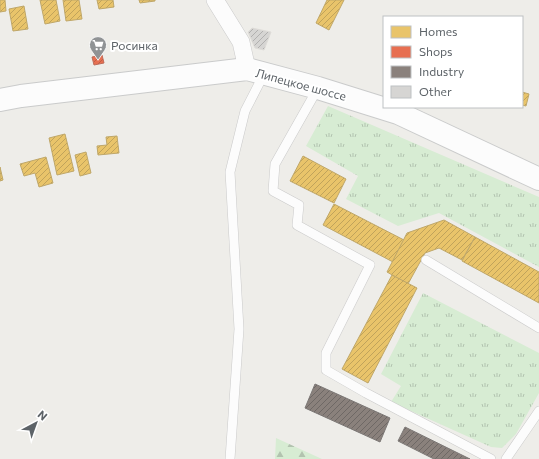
<svg xmlns="http://www.w3.org/2000/svg" width="539" height="459" font-family="Commissioner,sans-serif">
<style>
.grass{fill:url(#grass-tufts)}
.forest{fill:url(#forest-firs)}
.homes{fill:url(#homes-hatch);stroke:#bfa769}
.shops{fill:url(#shops-hatch);stroke:#be6b58}
.industry{fill:url(#industry-hatch);stroke:#7c7876}
.building{fill:url(#building-hatch);stroke:#dedcd8}
.lines{fill:none;stroke-linecap:round;stroke-linejoin:round}
.service-casing{stroke:#cacaca;stroke-width:10}
.minor-casing{stroke:#cacaca;stroke-width:18}
.secondary-casing{stroke:#cacbcb;stroke-width:24}
.service{stroke:#fcfcfc;stroke-width:9}
.minor{stroke:#fcfcfc;stroke-width:17}
.secondary{stroke:#fcfcfc;stroke-width:22}
.labels{text-anchor:middle;dominant-baseline:central;stroke-width:4;stroke-linejoin:round;paint-order:stroke}
.poi-label{font-size:12px;fill:#5d6368;stroke:#fff;text-anchor:start}
.street-label{font-size:12px;fill:#5d6368;stroke:#fff}
</style>
<defs>
<pattern id="grass-tufts" width="24" height="20" patternUnits="userSpaceOnUse"><rect width="24" height="20" fill="#d7ecd3"/><path d="M3 7l-1-3M5 7V3M7 7l1-3M15 17l-1-3M17 17v-4M19 17l1-3" fill="none" stroke="#b2c3af"/></pattern>
<pattern id="forest-firs" width="22" height="20" patternUnits="userSpaceOnUse"><rect width="22" height="20" fill="#d7ecd3"/><path d="M5 1l3.5 6h-7zM16 11l3.5 6h-7z" fill="#b2c3af"/></pattern>
<pattern id="homes-hatch" width="6" height="6" patternUnits="userSpaceOnUse"><rect width="6" height="6" fill="#e9c46a"/><path d="M-1 1l2-2M0 6l6-6M5 7l2-2" fill="none" stroke="#c0a35b"/></pattern>
<pattern id="shops-hatch" width="6" height="6" patternUnits="userSpaceOnUse"><rect width="6" height="6" fill="#e76f51"/><path d="M-1 1l2-2M0 6l6-6M5 7l2-2" fill="none" stroke="#be5f47"/></pattern>
<pattern id="industry-hatch" width="6" height="6" patternUnits="userSpaceOnUse"><rect width="6" height="6" fill="#8a817c"/><path d="M-1 1l2-2M0 6l6-6M5 7l2-2" fill="none" stroke="#6e6865"/></pattern>
<pattern id="building-hatch" width="6" height="6" patternUnits="userSpaceOnUse"><rect width="6" height="6" fill="#d6d5d3"/><path d="M-1 1l2-2M0 6l6-6M5 7l2-2" fill="none" stroke="#b1b0af"/></pattern>
</defs>
<rect width="100%" height="100%" fill="#eeede9"/>
<!-- grass -->
<g class="grass">
<path d="M 328,106 L 539,197 L 539,267 L 439,213 L 398,226 L 346,199 L 358,176 L 306,146 Z"/>
<path d="M 423,293 L 539,353 L 539,393 L 516,434 L 502,448 L 491,447 L 391,402 L 401,386 L 381,374 Z"/>
</g>
<!-- forest -->
<path class="forest" d="M 276,438 L 322,459 L 275,459 Z"/>
<!-- homes -->
<g class="homes">
<path d="M 0,0 L 5,0 L 6,11 L 0,12 Z"/>
<path d="M 40,0 L 56,0 L 60,21 L 45,24 Z"/>
<path d="M 63,0 L 79,0 L 82,19 L 66,21 Z"/>
<path d="M 97,0 L 113,0 L 114,7 L 99,9 Z"/>
<path d="M 139,0 L 155,0 L 155,1 L 140,3 Z"/>
<path d="M 327,0 L 344,0 L 329,30 L 316,23 Z"/>
<path d="M 24,6 L 28,29 L 13,31 L 9,9 Z"/>
<path d="M 522,92 L 529,94 L 526,106 L 522,105 Z"/>
<path d="M 65,134 L 74,171 L 57,175 L 49,138 Z"/>
<path d="M 117,136 L 119,153 L 98,155 L 97,146 L 107,145 L 106,137 Z"/>
<path d="M 86,152 L 91,173 L 80,176 L 75,155 Z"/>
<path d="M 303,156 L 346,179 L 334,203 L 290,181 Z"/>
<path d="M 46,157 L 53,183 L 39,187 L 35,173 L 24,176 L 20,164 Z"/>
<path d="M 0,167 L 3,180 L 0,181 Z"/>
<path d="M 334,204 L 404,240 L 393,262 L 323,225 Z"/>
<path d="M 444,220 L 475,237 L 462,260 L 439,248 L 425,253 L 408,284 L 387,272 L 407,233 Z"/>
<path d="M 475,237 L 539,272 L 539,303 L 462,261 Z"/>
<path d="M 392,275 L 417,288 L 368,383 L 342,369 Z"/>
</g>
<!-- shops -->
<path class="shops" d="M 102,55 L 104,63 L 94,65 L 92,57 Z"/>
<!-- industry -->
<g class="industry">
<path d="M 315,384 L 390,418 L 380,442 L 305,408 Z"/>
<path d="M 405,427 L 470,459 L 434,459 L 398,441 Z"/>
</g>
<!-- building -->
<path class="building" d="M 252,28 L 271,32 L 264,50 L 255,48 L 248,32 Z"/>
<g class="lines">
<!-- service casing -->
<g class="service-casing">
<g id="service">
<path d="M 318,88 L 275,164 L 273,191 L 299,205 L 297,225 L 370,265 L 326,353 L 326,370 L 366,393 L 491,459"/>
<path d="M 426,260 L 539,328"/>
<path d="M 230,459 L 239,329 L 230,172 L 245,111 L 264,74"/>
<path d="M 506,459 L 539,411"/>
</g>
</g>
<!-- minor casing -->
<g class="minor-casing">
<path id="minor" d="M 215,0 L 241,42 L 247,69"/>
</g>
<!-- secondary casing -->
<g class="secondary-casing">
<path id="secondary" d="M 0,100 L 21,96 L 247,69 L 318,88 L 398,113 L 539,179"/>
</g>
<!-- service -->
<use href="#service" class="service"/>
<!-- minor -->
<use href="#minor" class="minor"/>
<!-- secondary -->
<use href="#secondary" class="secondary"/>
</g>
<!-- icons -->
<defs>
<g id="supermarket-pin" transform="scale(0.9)"><path d="M0 17L-7.5 6A9.5 9.5 0 1 1 7.5 6Z" fill="#909395" stroke="#fff"/><path d="M-6-5.5h2.5l.6 2H6L4.5 2H-2.5L-4.4-4H-6ZM-1.5 3.2a1.3 1.3 0 1 0 .1 0ZM3 3.2a1.3 1.3 0 1 0 .1 0Z" fill="#fff"/></g>
</defs>
<g fill-rule="evenodd">
<use href="#supermarket-pin" x="98" y="45"/>
</g>
<g class="labels">
<!-- poi labels -->
<g class="poi-label">
<text x="111" y="45">Росинка</text>
</g>
<!-- street labels -->
<g class="street-label">
<text transform="translate(301 84) rotate(15)">Липецкое шоссе</text>
</g>
</g>
<!-- legend -->
<rect x="383" y="16" width="140" height="92" fill="#ffffff" stroke="#bec1c3"/>
<rect x="391" y="26" width="20" height="12" fill="#e9c46a" stroke="#bec1c3"/>
<text x="419" y="36" font-size="12" fill="#5d6368">Homes</text>
<rect x="391" y="46" width="20" height="12" fill="#e76f51" stroke="#bec1c3"/>
<text x="419" y="56" font-size="12" fill="#5d6368">Shops</text>
<rect x="391" y="66" width="20" height="12" fill="#8a817c" stroke="#bec1c3"/>
<text x="419" y="76" font-size="12" fill="#5d6368">Industry</text>
<rect x="391" y="86" width="20" height="12" fill="#d6d5d3" stroke="#bec1c3"/>
<text x="419" y="96" font-size="12" fill="#5d6368">Other</text>
<!-- north arrow -->
<g transform="translate(36 423) rotate(41)" stroke="#ffffff" stroke-width="3" paint-order="stroke">
<path d="M0-3L7 15L0 10L-7 15Z" fill="#5d6368"/>
<text y="-6" font-size="11" font-weight="bold" text-anchor="middle" fill="#5d6368">N</text>
</g>
</svg>
